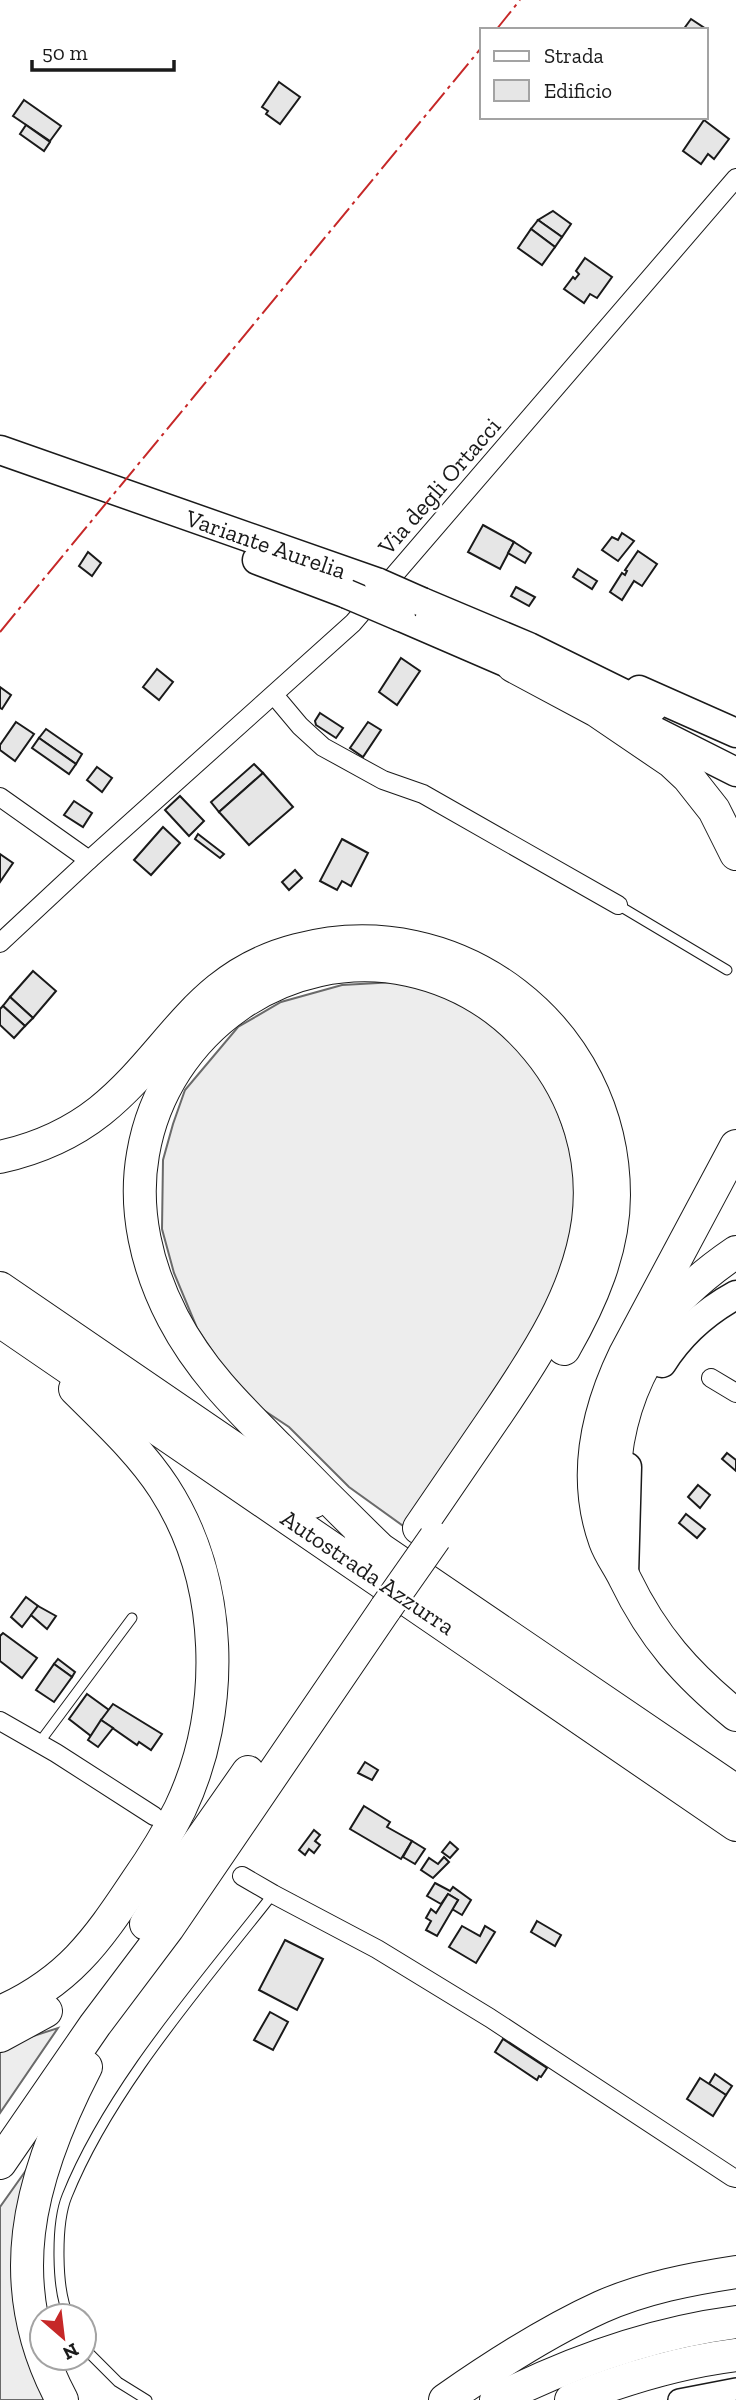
<svg xmlns="http://www.w3.org/2000/svg" width="736" height="2400" font-family="'Zilla Slab',serif">
<style>
.built{fill:#ededed;stroke:#6a6a6a;stroke-width:2}
.building{fill:#e6e6e6;stroke:#1a1a1a;stroke-width:2}
.lines{fill:none;stroke-linecap:round;stroke-linejoin:round}
.service-casing{stroke:#1a1a1a;stroke-width:11}
.minor-casing{stroke:#1a1a1a;stroke-width:20}
.tertiary-casing{stroke:#1a1a1a;stroke-width:24}
.trunk-casing{stroke:#1a1a1a;stroke-width:31}
.motorway-casing{stroke:#1a1a1a;stroke-width:34}
.service{stroke:#fff;stroke-width:9}
.minor{stroke:#fff;stroke-width:18}
.tertiary{stroke:#fff;stroke-width:21}
.trunk{stroke:#fff;stroke-width:28}
.motorway{stroke:#fff;stroke-width:32}
.trunk-bridge-casing{stroke:#1a1a1a;stroke-width:31;stroke-linecap:butt}
.motorway-bridge-casing{stroke:#1a1a1a;stroke-width:34;stroke-linecap:butt}
.trunk-bridge{stroke:#fff;stroke-width:28}
.motorway-bridge{stroke:#fff;stroke-width:32}
.power{stroke:#c62828;stroke-width:2;stroke-dasharray:24 5 3.5 5;stroke-linecap:butt}
.labels{text-anchor:middle;dominant-baseline:central;stroke-width:5;stroke-linejoin:round;paint-order:stroke}
.street-label{font-size:24px;fill:#1a1a1a;stroke:#fff}
</style>
<rect width="100%" height="100%" fill="#fff"/>
<!-- built -->
<g class="built">
<path d="M 396,982 L 450,993 L 487,1010 L 544,1074 L 576,1163 L 572,1243 L 533,1337 L 406,1528 L 349,1487 L 289,1427 L 256,1405 L 233,1382 L 197,1328 L 174,1273 L 162,1229 L 163,1160 L 173,1124 L 185,1090 L 238,1027 L 281,1002 L 342,985 Z"/>
<path d="M 58,2028 L 0,2113 L 0,2050 L 21,2040 Z"/>
<path d="M 34,2159 L 14,2240 L 54,2400 L 0,2400 L 0,2207 Z"/>
</g>
<!-- building -->
<g class="building">
<path d="M 691,19 L 706,29 L 705,30 L 683,30 Z"/>
<path d="M 279,82 L 300,97 L 280,124 L 266,114 L 268,111 L 262,107 Z"/>
<path d="M 24,100 L 61,126 L 50,141 L 13,116 Z"/>
<path d="M 704,120 L 729,139 L 714,159 L 708,154 L 701,164 L 683,151 Z"/>
<path d="M 26,125 L 50,142 L 44,151 L 20,134 Z"/>
<path d="M 553,211 L 571,224 L 562,237 L 538,220 Z"/>
<path d="M 538,220 L 562,237 L 555,247 L 531,229 Z"/>
<path d="M 531,229 L 555,247 L 542,265 L 518,248 Z"/>
<path d="M 585,258 L 612,277 L 597,298 L 590,294 L 584,303 L 564,289 L 573,277 L 575,279 L 579,274 L 576,271 Z"/>
<path d="M 483,525 L 514,542 L 500,569 L 468,552 Z"/>
<path d="M 622,533 L 634,541 L 618,561 L 602,550 L 612,537 L 618,540 Z"/>
<path d="M 514,542 L 531,553 L 525,563 L 508,553 Z"/>
<path d="M 638,551 L 657,564 L 642,586 L 634,581 L 622,600 L 610,592 L 622,573 L 625,575 L 627,571 L 625,570 Z"/>
<path d="M 88,552 L 101,563 L 92,576 L 79,566 Z"/>
<path d="M 578,569 L 597,581 L 592,589 L 573,577 Z"/>
<path d="M 516,587 L 535,597 L 529,606 L 511,596 Z"/>
<path d="M 401,658 L 420,671 L 397,705 L 379,692 Z"/>
<path d="M 157,669 L 173,682 L 159,700 L 143,687 Z"/>
<path d="M 0,687 L 11,695 L 2,709 L 0,708 Z"/>
<path d="M 320,713 L 343,728 L 336,738 L 316,725 L 315,721 Z"/>
<path d="M 16,722 L 34,734 L 15,761 L 0,750 L 0,745 Z"/>
<path d="M 368,722 L 381,730 L 363,757 L 350,748 Z"/>
<path d="M 46,729 L 82,754 L 76,764 L 39,738 Z"/>
<path d="M 39,738 L 76,764 L 69,774 L 32,748 Z"/>
<path d="M 254,764 L 263,773 L 219,812 L 211,802 Z"/>
<path d="M 97,767 L 112,778 L 102,792 L 87,780 Z"/>
<path d="M 263,773 L 293,807 L 249,845 L 219,812 Z"/>
<path d="M 180,796 L 204,821 L 189,836 L 165,810 Z"/>
<path d="M 74,801 L 92,813 L 83,827 L 64,815 Z"/>
<path d="M 163,827 L 180,843 L 151,875 L 134,860 Z"/>
<path d="M 198,834 L 224,854 L 220,858 L 195,839 Z"/>
<path d="M 342,839 L 368,853 L 351,886 L 342,881 L 337,890 L 320,881 Z"/>
<path d="M 0,854 L 13,863 L 0,882 Z"/>
<path d="M 295,870 L 302,878 L 289,890 L 282,882 Z"/>
<path d="M 33,971 L 56,991 L 33,1018 L 10,997 Z"/>
<path d="M 10,997 L 33,1018 L 25,1026 L 3,1006 Z"/>
<path d="M 3,1006 L 25,1026 L 14,1038 L 0,1025 L 0,1009 Z"/>
<path d="M 727,1453 L 736,1460 L 736,1471 L 722,1459 Z"/>
<path d="M 698,1485 L 710,1495 L 700,1508 L 688,1497 Z"/>
<path d="M 686,1514 L 705,1529 L 697,1538 L 679,1523 Z"/>
<path d="M 26,1597 L 38,1606 L 22,1627 L 11,1617 Z"/>
<path d="M 38,1606 L 56,1616 L 47,1629 L 31,1615 Z"/>
<path d="M 3,1633 L 37,1658 L 22,1678 L 0,1661 L 0,1636 Z"/>
<path d="M 58,1659 L 75,1672 L 72,1677 L 54,1664 Z"/>
<path d="M 54,1664 L 72,1677 L 54,1702 L 36,1690 Z"/>
<path d="M 87,1694 L 109,1710 L 91,1736 L 69,1719 Z"/>
<path d="M 113,1704 L 162,1734 L 151,1750 L 139,1742 L 137,1745 L 101,1720 Z"/>
<path d="M 101,1720 L 113,1728 L 98,1747 L 88,1740 Z"/>
<path d="M 365,1762 L 378,1770 L 372,1780 L 358,1773 Z"/>
<path d="M 364,1806 L 390,1822 L 387,1827 L 412,1841 L 401,1859 L 350,1829 Z"/>
<path d="M 314,1830 L 320,1835 L 315,1841 L 320,1845 L 314,1853 L 309,1849 L 305,1855 L 299,1850 Z"/>
<path d="M 412,1841 L 425,1849 L 415,1864 L 403,1857 Z"/>
<path d="M 450,1842 L 458,1849 L 450,1858 L 442,1852 Z"/>
<path d="M 444,1857 L 449,1862 L 433,1878 L 421,1870 L 429,1858 L 438,1864 Z"/>
<path d="M 435,1883 L 450,1891 L 453,1887 L 471,1900 L 462,1915 L 452,1909 L 458,1900 L 448,1894 L 441,1904 L 427,1896 Z"/>
<path d="M 448,1894 L 458,1900 L 437,1936 L 426,1930 L 431,1921 L 426,1918 L 431,1909 L 436,1913 Z"/>
<path d="M 537,1921 L 561,1935 L 555,1946 L 531,1932 Z"/>
<path d="M 462,1926 L 480,1936 L 485,1926 L 495,1932 L 476,1963 L 449,1947 Z"/>
<path d="M 285,1940 L 323,1959 L 297,2010 L 259,1990 Z"/>
<path d="M 270,2012 L 288,2022 L 273,2050 L 254,2040 Z"/>
<path d="M 503,2039 L 547,2068 L 541,2077 L 539,2076 L 537,2080 L 495,2052 Z"/>
<path d="M 715,2074 L 732,2086 L 726,2095 L 709,2084 Z"/>
<path d="M 700,2078 L 726,2095 L 713,2116 L 687,2099 Z"/>
</g>
<g class="lines">
<!-- service casing -->
<g class="service-casing">
<g id="service">
<path d="M 618,905 L 727,970"/>
<path d="M 39,1743 L 132,1618"/>
<path d="M 69,2316 C 56,2290 56,2223 67,2196 C 110,2089 201,1986 273,1894"/>
<path d="M 84,2348 L 118,2382 L 147,2400"/>
</g>
</g>
<!-- minor casing -->
<g class="minor-casing">
<g id="minor">
<path d="M 274,695 L 300,726 L 323,747 L 383,780 L 423,794 L 618,905"/>
<path d="M 0,797 L 89,860"/>
<path d="M 0,943 L 89,860 L 353,623 L 736,178"/>
<path d="M 711,1378 L 736,1393"/>
<path d="M 0,1721 L 56,1753 L 154,1816"/>
<path d="M 242,1876 L 273,1894 L 377,1949 L 490,2018 L 732,2177 L 736,2178"/>
</g>
</g>
<!-- tertiary casing -->
<g class="tertiary-casing">
<path id="tertiary" d="M 679,2400 L 736,2389"/>
</g>
<!-- trunk casing -->
<g class="trunk-casing">
<g id="trunk">
<path d="M 0,450 L 379,583"/>
<path d="M 257,560 L 347,594"/>
<path d="M 422,602 L 529,647 L 653,708"/>
<path d="M 401,617 L 533,674"/>
<path d="M 639,690 L 736,733"/>
<path d="M 615,711 L 736,772"/>
<path d="M 662,1363 C 681,1333 705,1312 736,1295"/>
<path d="M 624,1576 L 627,1467"/>
</g>
</g>
<!-- motorway casing -->
<g class="motorway-casing">
<g id="motorway">
<path d="M 513,666 L 597,711 L 672,762 L 688,777 L 714,810 L 736,854"/>
<path d="M 736,1146 L 625,1354 C 597,1412 582,1477 605,1541 C 610,1555 619,1566 625,1579 C 653,1637 686,1674 736,1715"/>
<path d="M 0,1157 C 36,1149 71,1134 100,1111 C 172,1053 196,976 297,950 C 457,907 614,1029 614,1195 C 614,1250 591,1302 564,1349"/>
<path d="M 0,1288 L 313,1502"/>
<path d="M 0,1321 L 736,1825"/>
<path d="M 652,1331 C 674,1300 705,1273 736,1252"/>
<path d="M 612,1495 C 615,1477 615,1459 618,1441 C 626,1396 646,1354 675,1320"/>
<path d="M 361,1536 L 736,1791"/>
<path d="M 377,1546 C 344,1514 311,1481 279,1448 C 238,1407 200,1370 173,1318 C 147,1268 133,1210 143,1154 C 164,1030 286,944 409,970 C 460,981 504,1009 537,1049 C 577,1097 596,1159 588,1221 C 578,1293 537,1355 497,1414 C 471,1452 445,1490 419,1528"/>
<path d="M 146,1924 L 183,1865 L 248,1772"/>
<path d="M 0,2012 C 68,1982 96,1942 136,1882 C 152,1859 167,1835 180,1809 C 227,1710 224,1581 164,1488 C 140,1451 106,1420 75,1389"/>
<path d="M 0,2036 L 46,2011"/>
<path d="M 0,2163 L 95,2025 L 168,1928 L 386,1608"/>
<path d="M 62,2400 C 0,2285 28,2179 86,2067"/>
<path d="M 445,2400 C 495,2365 546,2332 601,2307 C 644,2288 690,2279 736,2272"/>
<path d="M 496,2400 C 571,2362 653,2333 736,2322"/>
<path d="M 571,2400 C 623,2379 680,2362 736,2355"/>
</g>
</g>
<!-- service -->
<use href="#service" class="service"/>
<!-- minor -->
<use href="#minor" class="minor"/>
<!-- tertiary -->
<use href="#tertiary" class="tertiary"/>
<!-- trunk -->
<use href="#trunk" class="trunk"/>
<!-- motorway -->
<use href="#motorway" class="motorway"/>
<!-- trunk-bridge casing -->
<g class="trunk-bridge-casing">
<g id="trunk-bridge">
<path d="M 379,583 L 422,602"/>
<path d="M 347,594 L 401,617"/>
</g>
</g>
<!-- motorway-bridge casing -->
<g class="motorway-bridge-casing">
<path id="motorway-bridge" d="M 386,1608 L 435,1538"/>
</g>
<!-- trunk-bridge -->
<use href="#trunk-bridge" class="trunk-bridge"/>
<!-- motorway-bridge -->
<use href="#motorway-bridge" class="motorway-bridge"/>
<!-- power -->
<g class="power">
<path d="M 496,30 L 520,0"/>
<path d="M 0,632 L 482,47"/>
</g>
</g>
<g class="labels">
<!-- street labels -->
<g class="street-label">
<text transform="translate(439 486) rotate(-49)">Via degli Ortacci</text>
<text transform="translate(266 544) rotate(19)">Variante Aurelia</text>
<text transform="translate(368 1572) rotate(34)">Autostrada Azzurra</text>
</g>
</g>
<!-- legend -->
<rect x="480" y="28" width="228" height="91" fill="#ffffff" stroke="#a3a3a3" stroke-width="2"/>
<rect x="494" y="51" width="35" height="10" fill="#ffffff" stroke="#a3a3a3" stroke-width="2"/>
<text x="544" y="63" font-size="21" fill="#1a1a1a">Strada</text>
<rect x="494" y="80" width="35" height="21" fill="#e6e6e6" stroke="#a3a3a3" stroke-width="2"/>
<text x="544" y="98" font-size="21" fill="#1a1a1a">Edificio</text>
<!-- north arrow -->
<g transform="translate(63 2337) rotate(152)"><circle r="33" fill="#ffffff" stroke="#a3a3a3" stroke-width="2"/>
<path d="M0-5L12 26L0 18L-12 26Z" fill="#c62828"/>
<text y="-10" font-size="19" font-weight="bold" text-anchor="middle" fill="#1a1a1a">N</text>
</g>
<!-- scale -->
<path d="M32 60v10h142v-10" fill="none" stroke="#1a1a1a" stroke-width="3.5"/>
<text x="42" y="60" font-size="21" fill="#1a1a1a" stroke="#ffffff" stroke-width="5" paint-order="stroke">50 m</text>
</svg>
